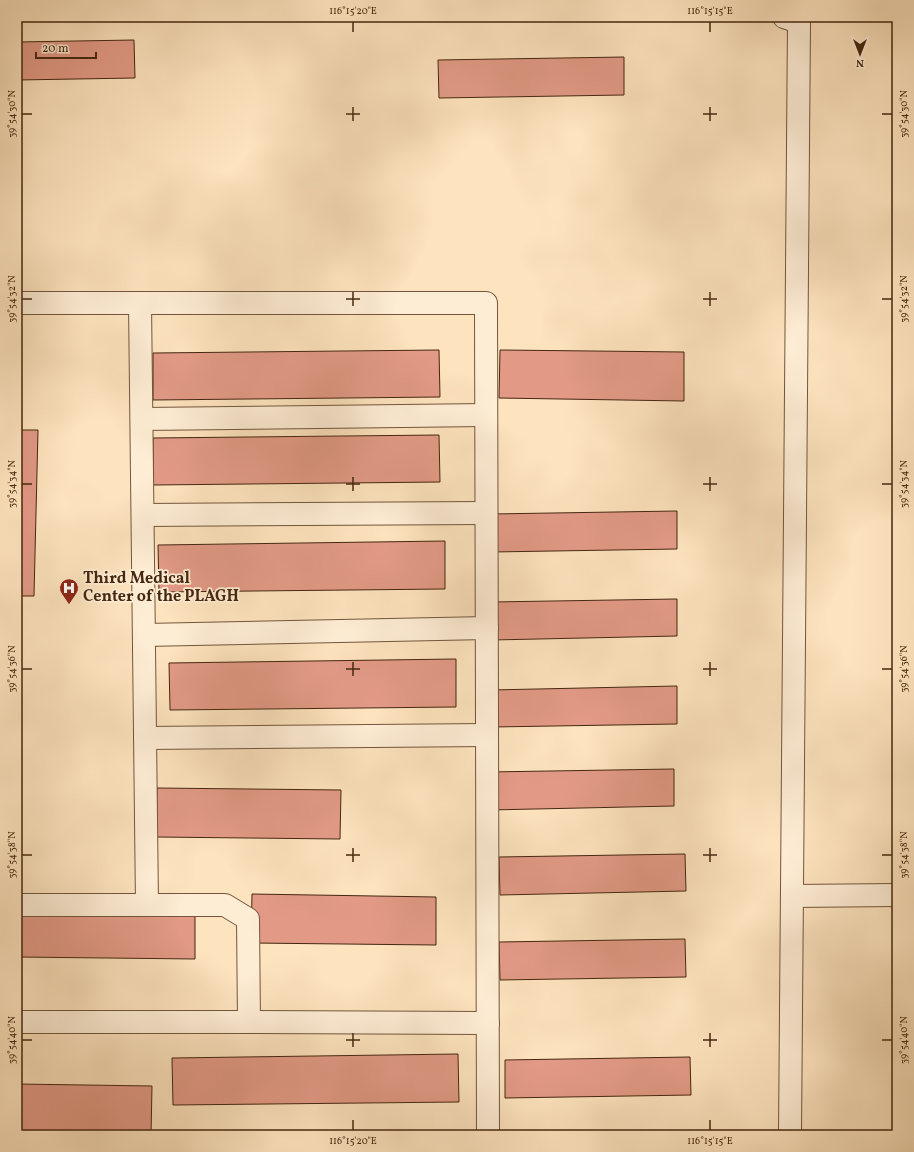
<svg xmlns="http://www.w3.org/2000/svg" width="914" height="1152" font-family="Vollkorn,serif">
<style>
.building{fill:#e29a86;stroke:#45270f}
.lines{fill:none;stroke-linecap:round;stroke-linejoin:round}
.minor-casing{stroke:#73563b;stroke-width:24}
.minor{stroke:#feedd5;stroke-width:22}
.ticks{fill:none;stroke:#45270f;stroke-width:1.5}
.labels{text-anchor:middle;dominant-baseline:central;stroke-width:3.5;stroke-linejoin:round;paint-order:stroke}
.poi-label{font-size:16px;font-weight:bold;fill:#45270f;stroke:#feedd5;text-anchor:start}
.neatline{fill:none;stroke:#45270f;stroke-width:1.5}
.ticks-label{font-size:10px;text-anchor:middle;fill:#45270f}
</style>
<rect width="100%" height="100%" fill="#fde3be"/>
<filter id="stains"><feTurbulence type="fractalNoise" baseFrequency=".005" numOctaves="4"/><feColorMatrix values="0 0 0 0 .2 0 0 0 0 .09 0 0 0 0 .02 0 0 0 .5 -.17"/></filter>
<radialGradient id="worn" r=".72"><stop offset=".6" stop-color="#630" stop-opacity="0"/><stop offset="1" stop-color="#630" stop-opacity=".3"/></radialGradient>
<!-- building -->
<g class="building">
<path d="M 134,40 L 135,78 L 17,80 L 17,42 Z"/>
<path d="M 624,57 L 624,95 L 439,98 L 438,60 Z"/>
<path d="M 439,350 L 440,397 L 153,400 L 153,353 Z"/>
<path d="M 500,350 L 684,352 L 684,401 L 499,398 Z"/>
<path d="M 17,430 L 38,430 L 34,596 L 17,596 Z"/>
<path d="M 439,435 L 440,482 L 153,485 L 153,438 Z"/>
<path d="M 677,511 L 677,549 L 492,552 L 491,514 Z"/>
<path d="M 445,541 L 445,589 L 159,592 L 158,545 Z"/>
<path d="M 677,599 L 677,636 L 492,640 L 491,602 Z"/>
<path d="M 456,659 L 456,707 L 170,710 L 169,663 Z"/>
<path d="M 677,686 L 677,724 L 492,727 L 491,690 Z"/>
<path d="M 674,769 L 674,806 L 489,810 L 488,772 Z"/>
<path d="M 157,788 L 341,790 L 340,839 L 156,837 Z"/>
<path d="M 685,854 L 686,891 L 500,895 L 499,857 Z"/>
<path d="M 252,894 L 436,897 L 436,945 L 251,943 Z"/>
<path d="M 17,908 L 195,911 L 195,959 L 17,957 Z"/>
<path d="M 685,939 L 686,977 L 500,980 L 499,942 Z"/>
<path d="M 458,1054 L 459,1102 L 173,1105 L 172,1058 Z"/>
<path d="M 690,1057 L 691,1095 L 505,1098 L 505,1060 Z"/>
<path d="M 17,1084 L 152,1086 L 151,1135 L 17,1133 Z"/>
</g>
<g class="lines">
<!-- minor casing -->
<g class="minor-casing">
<g id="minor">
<path d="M 784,17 L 799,22 L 790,1135"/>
<path d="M 17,303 L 486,303 L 488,1135"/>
<path d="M 140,303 L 147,905"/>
<path d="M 142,419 L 486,415"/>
<path d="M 143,515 L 486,513"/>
<path d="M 144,635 L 487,628"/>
<path d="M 145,738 L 487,735"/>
<path d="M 792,896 L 897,895"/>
<path d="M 17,905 L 225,905 L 248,919 L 249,1022 L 17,1022"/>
<path d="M 249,1022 L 488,1023"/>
</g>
</g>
<!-- minor -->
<use href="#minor" class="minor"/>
</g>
<!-- ticks -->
<path class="ticks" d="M 353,22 L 353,32M 710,22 L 710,32M 353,107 L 353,121M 710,107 L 710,121M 22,114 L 32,114M 346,114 L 360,114M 703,114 L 717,114M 882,114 L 892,114M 353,292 L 353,306M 710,292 L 710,306M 22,299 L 32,299M 346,299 L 360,299M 703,299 L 717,299M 882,299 L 892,299M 353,477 L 353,491M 710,477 L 710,491M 22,484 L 32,484M 346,484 L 360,484M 703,484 L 717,484M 882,484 L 892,484M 353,662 L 353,676M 710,662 L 710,676M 22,669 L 32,669M 346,669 L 360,669M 703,669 L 717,669M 882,669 L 892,669M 353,848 L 353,862M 710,848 L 710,862M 22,855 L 32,855M 346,855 L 360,855M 703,855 L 717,855M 882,855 L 892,855M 353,1033 L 353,1047M 710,1033 L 710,1047M 22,1040 L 32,1040M 346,1040 L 360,1040M 703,1040 L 717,1040M 882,1040 L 892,1040M 353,1120 L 353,1130M 710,1120 L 710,1130"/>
<!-- icons -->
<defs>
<g id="hospital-pin" transform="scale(1)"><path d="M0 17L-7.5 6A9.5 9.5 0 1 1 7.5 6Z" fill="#8f2418" stroke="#feedd5"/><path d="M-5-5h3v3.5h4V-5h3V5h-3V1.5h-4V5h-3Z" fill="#fff"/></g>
</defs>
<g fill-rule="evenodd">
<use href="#hospital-pin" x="69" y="588"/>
</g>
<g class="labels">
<!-- poi labels -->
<g class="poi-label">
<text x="83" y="579">Third Medical<tspan x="83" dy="18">Center of the PLAGH</tspan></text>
</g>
</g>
<!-- margin -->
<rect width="914" height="1152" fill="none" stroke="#fde3be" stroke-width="44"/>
<!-- north arrow -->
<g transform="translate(860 54) rotate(180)" stroke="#feedd5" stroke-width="3" paint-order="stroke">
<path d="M0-3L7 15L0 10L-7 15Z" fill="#45270f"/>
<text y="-6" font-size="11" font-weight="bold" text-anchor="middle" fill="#45270f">N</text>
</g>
<!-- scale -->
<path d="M36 52v6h60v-6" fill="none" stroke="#45270f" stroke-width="2"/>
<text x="42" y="52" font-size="12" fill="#45270f" stroke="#feedd5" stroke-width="3" paint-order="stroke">20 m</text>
<rect x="22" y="22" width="870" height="1108" class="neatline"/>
<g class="ticks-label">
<text x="353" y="14">116°15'20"E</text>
<text x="710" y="14">116°15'15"E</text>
<text transform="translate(903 114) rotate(-90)" y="4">39°54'30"N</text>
<text transform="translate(11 114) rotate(-90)" y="4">39°54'30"N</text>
<text transform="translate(903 299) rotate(-90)" y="4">39°54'32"N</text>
<text transform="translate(11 299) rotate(-90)" y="4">39°54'32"N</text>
<text transform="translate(903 484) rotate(-90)" y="4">39°54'34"N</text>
<text transform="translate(11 484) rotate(-90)" y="4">39°54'34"N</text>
<text transform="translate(903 669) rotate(-90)" y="4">39°54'36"N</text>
<text transform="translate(11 669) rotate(-90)" y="4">39°54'36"N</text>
<text transform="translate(903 855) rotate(-90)" y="4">39°54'38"N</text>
<text transform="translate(11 855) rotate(-90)" y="4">39°54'38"N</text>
<text transform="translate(903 1040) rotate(-90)" y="4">39°54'40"N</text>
<text transform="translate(11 1040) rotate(-90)" y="4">39°54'40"N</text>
<text x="353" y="1144">116°15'20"E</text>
<text x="710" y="1144">116°15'15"E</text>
</g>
<rect width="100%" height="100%" filter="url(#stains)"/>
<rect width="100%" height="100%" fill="url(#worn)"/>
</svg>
